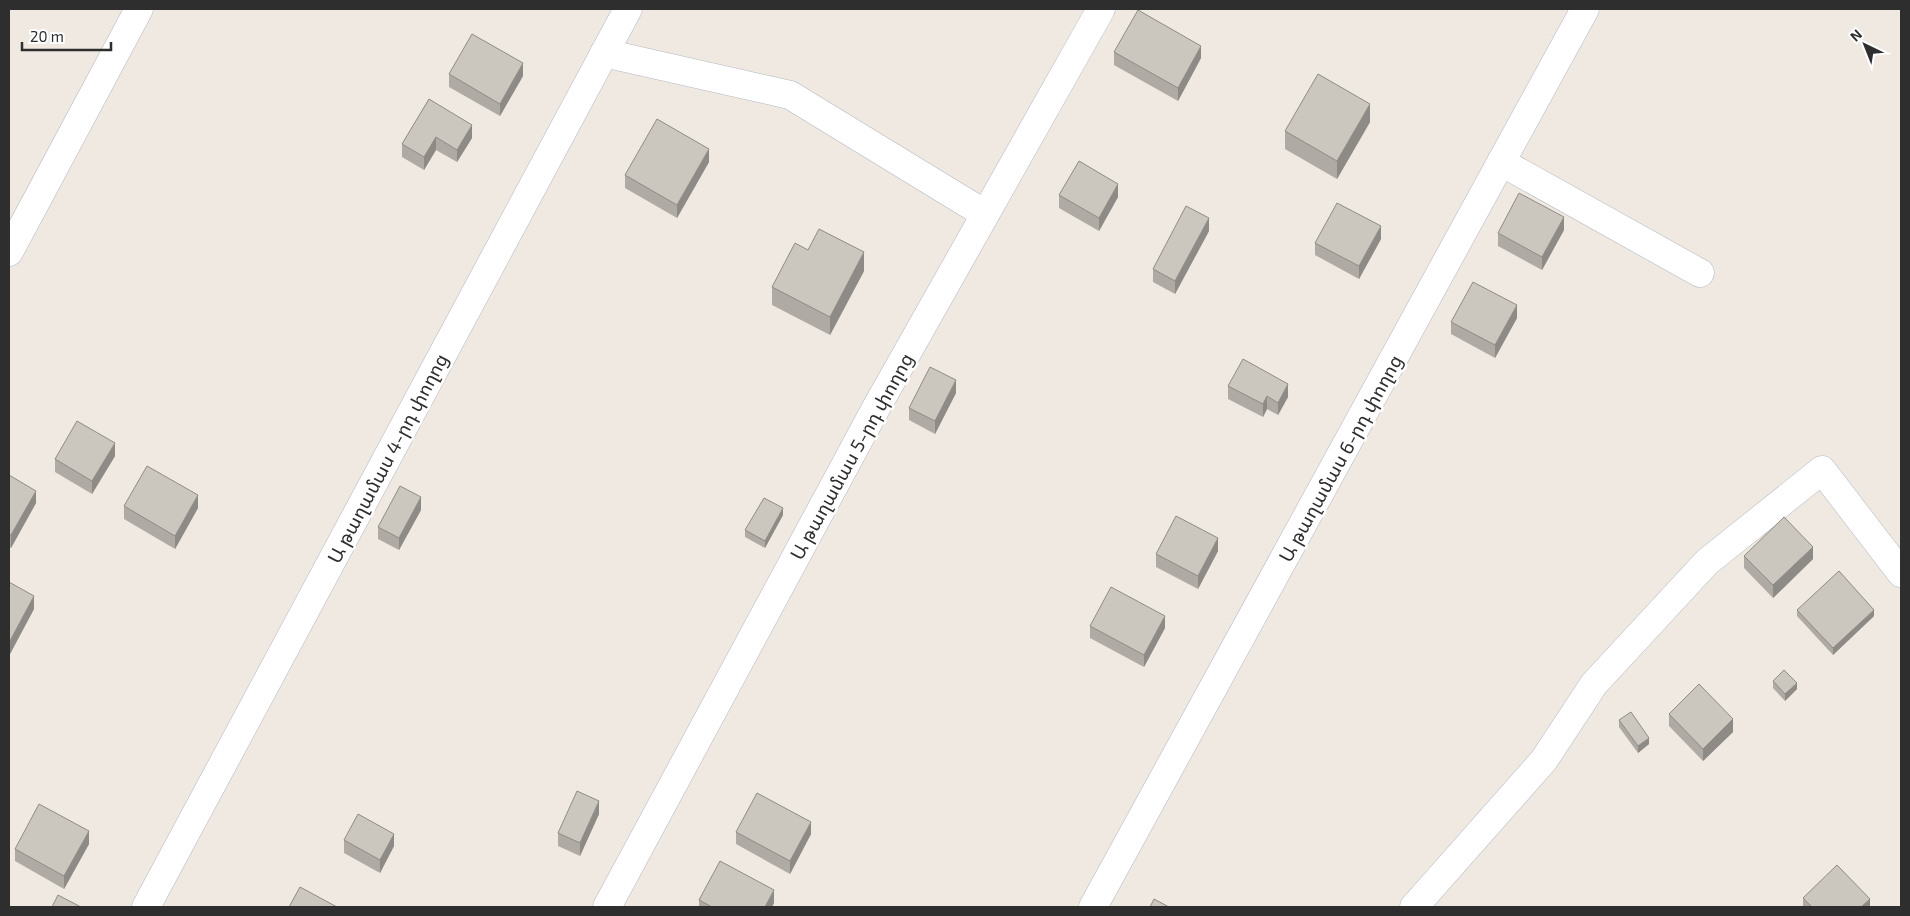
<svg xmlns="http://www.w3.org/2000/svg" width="1910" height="916" font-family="'Exo 2','Noto Sans Armenian',sans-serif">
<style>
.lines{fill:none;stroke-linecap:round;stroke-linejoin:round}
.minor-casing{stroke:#b4b7c1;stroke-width:29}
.minor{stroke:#fff;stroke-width:28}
.wall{fill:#afaba4}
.shaded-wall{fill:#8e8b86}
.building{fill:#cbc7bf;stroke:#8e8b86}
.labels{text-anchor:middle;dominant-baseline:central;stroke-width:5;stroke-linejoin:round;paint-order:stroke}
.street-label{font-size:19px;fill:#2e2e2e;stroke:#fff}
</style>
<rect width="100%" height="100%" fill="#efe9e1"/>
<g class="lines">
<!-- minor casing -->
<g class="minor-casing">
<g id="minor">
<path d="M 604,53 L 790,95 L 985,214"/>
<path d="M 1501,162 L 1700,273"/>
<path d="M 9,252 L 139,9"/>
<path d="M 146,907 L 628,9"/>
<path d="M 607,907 L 876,408 L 1101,9"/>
<path d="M 1093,907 L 1585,9"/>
<path d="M 1414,907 L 1544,760 L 1594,684 L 1707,562 L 1822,470 L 1901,573"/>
</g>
</g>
<!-- minor -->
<use href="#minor" class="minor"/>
</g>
<!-- wall -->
<g class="wall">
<path d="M 1114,52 L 1201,58 L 1178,101 L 1114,65 Z"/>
<path d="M 449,74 L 523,76 L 500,116 L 449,87 Z"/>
<path d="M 429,99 L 472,138 L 457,162 L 436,150 L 424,170 L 402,157 L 402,144 Z"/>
<path d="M 1370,122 L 1337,179 L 1285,149 L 1285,131 Z"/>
<path d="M 709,162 L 677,218 L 625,188 L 625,175 Z"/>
<path d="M 1059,195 L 1118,197 L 1099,231 L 1059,208 Z"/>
<path d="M 1564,230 L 1542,270 L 1498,246 L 1498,233 Z"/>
<path d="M 1209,231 L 1175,294 L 1153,282 L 1153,269 Z"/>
<path d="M 1381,239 L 1359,279 L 1315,255 L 1315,243 Z"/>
<path d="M 808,250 L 864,271 L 830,335 L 772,305 L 772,287 Z"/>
<path d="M 1517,318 L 1495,358 L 1451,334 L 1451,322 Z"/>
<path d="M 1228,386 L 1288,397 L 1278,415 L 1267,409 L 1263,417 L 1228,399 Z"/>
<path d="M 956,393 L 935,434 L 909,420 L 909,408 Z"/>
<path d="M 115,456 L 92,494 L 55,472 L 55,459 Z"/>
<path d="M 9,475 L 36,503 L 11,548 L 9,547 Z"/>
<path d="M 124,506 L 198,508 L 175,549 L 124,519 Z"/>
<path d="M 421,510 L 399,550 L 378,539 L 378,527 Z"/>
<path d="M 783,515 L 765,548 L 745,537 L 745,530 Z"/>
<path d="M 1218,551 L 1198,589 L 1156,567 L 1156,554 Z"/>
<path d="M 1744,556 L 1813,559 L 1773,598 L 1744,568 Z"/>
<path d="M 9,582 L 34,609 L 10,654 L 9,653 Z"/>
<path d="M 1797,610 L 1874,616 L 1833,655 L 1797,616 Z"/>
<path d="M 1090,626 L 1165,628 L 1144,667 L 1090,638 Z"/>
<path d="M 1773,681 L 1797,689 L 1785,701 L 1773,688 Z"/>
<path d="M 1669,714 L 1733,732 L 1703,761 L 1669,726 Z"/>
<path d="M 1619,720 L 1649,744 L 1638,753 L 1619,727 Z"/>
<path d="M 599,814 L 580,856 L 558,846 L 558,833 Z"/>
<path d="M 736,832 L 811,834 L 790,874 L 736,844 Z"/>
<path d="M 344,840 L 394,846 L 380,873 L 344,853 Z"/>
<path d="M 89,844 L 64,889 L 15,861 L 15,849 Z"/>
<path d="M 1803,898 L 1870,907 L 1803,907 Z"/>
<path d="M 699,900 L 774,903 L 772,907 L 699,907 Z"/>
</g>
<!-- shaded-wall -->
<g class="shaded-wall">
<path d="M 1201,46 L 1201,58 L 1178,101 L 1178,88 Z"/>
<path d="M 523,63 L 523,76 L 500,116 L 500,104 Z"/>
<path d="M 1370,104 L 1370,122 L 1337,179 L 1337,161 Z"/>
<path d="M 472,125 L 472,138 L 457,162 L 457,150 Z"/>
<path d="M 436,137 L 436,150 L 424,170 L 424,157 Z"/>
<path d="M 709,149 L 709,162 L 677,218 L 677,205 Z"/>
<path d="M 1118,184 L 1118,197 L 1099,231 L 1099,218 Z"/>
<path d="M 1564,217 L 1564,230 L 1542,270 L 1542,257 Z"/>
<path d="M 1209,218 L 1209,231 L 1175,294 L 1175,281 Z"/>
<path d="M 1381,226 L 1381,239 L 1359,279 L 1359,266 Z"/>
<path d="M 864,252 L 864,271 L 830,335 L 830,317 Z"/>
<path d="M 1517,305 L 1517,318 L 1495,358 L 1495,345 Z"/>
<path d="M 956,380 L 956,393 L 935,434 L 935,421 Z"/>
<path d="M 1288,384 L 1288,397 L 1278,415 L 1278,403 Z"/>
<path d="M 1267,396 L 1267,409 L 1263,417 L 1263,404 Z"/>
<path d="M 115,443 L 115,456 L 92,494 L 92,481 Z"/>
<path d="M 36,491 L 36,503 L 11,548 L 11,535 Z"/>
<path d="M 198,495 L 198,508 L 175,549 L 175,536 Z"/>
<path d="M 421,497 L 421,510 L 399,550 L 399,538 Z"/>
<path d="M 783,508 L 783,515 L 765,548 L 765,541 Z"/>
<path d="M 1218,538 L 1218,551 L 1198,589 L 1198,576 Z"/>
<path d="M 1813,547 L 1813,559 L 1773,598 L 1773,585 Z"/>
<path d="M 34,596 L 34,609 L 10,654 L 10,641 Z"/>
<path d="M 1874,610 L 1874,616 L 1833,655 L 1833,648 Z"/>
<path d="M 1165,616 L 1165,628 L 1144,667 L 1144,655 Z"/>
<path d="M 1797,683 L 1797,689 L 1785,701 L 1785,694 Z"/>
<path d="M 1733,719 L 1733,732 L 1703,761 L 1703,749 Z"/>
<path d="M 1649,738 L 1649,744 L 1638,753 L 1638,746 Z"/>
<path d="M 599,801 L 599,814 L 580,856 L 580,843 Z"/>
<path d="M 811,822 L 811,834 L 790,874 L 790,861 Z"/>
<path d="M 89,831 L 89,844 L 64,889 L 64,876 Z"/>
<path d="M 394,834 L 394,846 L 380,873 L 380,860 Z"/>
<path d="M 774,890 L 774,903 L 772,907 L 765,907 Z"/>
<path d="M 1870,899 L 1870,907 L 1861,907 Z"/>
</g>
<!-- building -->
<g class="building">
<path d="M 1138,10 L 1201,46 L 1178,88 L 1114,52 Z"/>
<path d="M 472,34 L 523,63 L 500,104 L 449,74 Z"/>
<path d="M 1318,74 L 1370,104 L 1337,161 L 1285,131 Z"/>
<path d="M 429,99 L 472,125 L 457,150 L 436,137 L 424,157 L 402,144 Z"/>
<path d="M 657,119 L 709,149 L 677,205 L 625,175 Z"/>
<path d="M 1079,161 L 1118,184 L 1099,218 L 1059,195 Z"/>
<path d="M 1519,193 L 1564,217 L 1542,257 L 1498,233 Z"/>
<path d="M 1337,203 L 1381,226 L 1359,266 L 1315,243 Z"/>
<path d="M 1186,206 L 1209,218 L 1175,281 L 1153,269 Z"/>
<path d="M 819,229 L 864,252 L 830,317 L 772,287 L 795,243 L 808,250 Z"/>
<path d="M 1473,282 L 1517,305 L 1495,345 L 1451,322 Z"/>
<path d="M 1243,359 L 1288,384 L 1278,403 L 1267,396 L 1263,404 L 1228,386 Z"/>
<path d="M 930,367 L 956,380 L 935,421 L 909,408 Z"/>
<path d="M 77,421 L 115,443 L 92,481 L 55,459 Z"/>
<path d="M 147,466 L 198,495 L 175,536 L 124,506 Z"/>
<path d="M 9,475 L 36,491 L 11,535 L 9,534 Z"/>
<path d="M 400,486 L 421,497 L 399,538 L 378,527 Z"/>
<path d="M 764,498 L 783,508 L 765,541 L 745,530 Z"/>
<path d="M 1176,516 L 1218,538 L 1198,576 L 1156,554 Z"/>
<path d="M 1784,517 L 1813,547 L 1773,585 L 1744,556 Z"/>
<path d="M 1839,571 L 1874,610 L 1833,648 L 1797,610 Z"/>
<path d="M 9,582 L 34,596 L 10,641 L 9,640 Z"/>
<path d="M 1111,587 L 1165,616 L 1144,655 L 1090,626 Z"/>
<path d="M 1784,670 L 1797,683 L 1785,694 L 1773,681 Z"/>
<path d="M 1699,684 L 1733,719 L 1703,749 L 1669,714 Z"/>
<path d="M 1631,712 L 1649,738 L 1638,746 L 1619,720 Z"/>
<path d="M 577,791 L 599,801 L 580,843 L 558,833 Z"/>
<path d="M 757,793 L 811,822 L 790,861 L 736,832 Z"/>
<path d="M 39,804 L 89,831 L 64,876 L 15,849 Z"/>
<path d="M 358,814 L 394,834 L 380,860 L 344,840 Z"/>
<path d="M 720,861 L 774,890 L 765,907 L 712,907 L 699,900 Z"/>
<path d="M 1837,865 L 1870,899 L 1861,907 L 1812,907 L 1803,898 Z"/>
<path d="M 300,887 L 337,907 L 289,907 Z"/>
<path d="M 58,895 L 81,907 L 52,907 Z"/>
<path d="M 1154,899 L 1169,907 L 1150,907 Z"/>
</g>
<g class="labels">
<!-- street labels -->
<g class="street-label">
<text transform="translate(851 456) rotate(-61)">Ա թաղամաս 5-րդ փողոց</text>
<text transform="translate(387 458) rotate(-62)">Ա թաղամաս 4-րդ փողոց</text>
<text transform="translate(1340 458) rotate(-61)">Ա թաղամաս 6-րդ փողոց</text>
</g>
</g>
<!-- border -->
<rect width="1910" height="916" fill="none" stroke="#2e2e2e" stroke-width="20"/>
<!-- north arrow -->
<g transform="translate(1865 45) rotate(317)" stroke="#ffffff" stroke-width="4" paint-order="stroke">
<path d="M0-4L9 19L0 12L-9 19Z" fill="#2e2e2e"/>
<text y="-8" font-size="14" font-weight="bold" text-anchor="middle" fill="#2e2e2e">N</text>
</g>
<!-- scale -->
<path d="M22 42v8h89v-8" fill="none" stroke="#2e2e2e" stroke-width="2.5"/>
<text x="30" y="42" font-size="15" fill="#2e2e2e" stroke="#ffffff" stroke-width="4" paint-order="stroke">20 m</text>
</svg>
